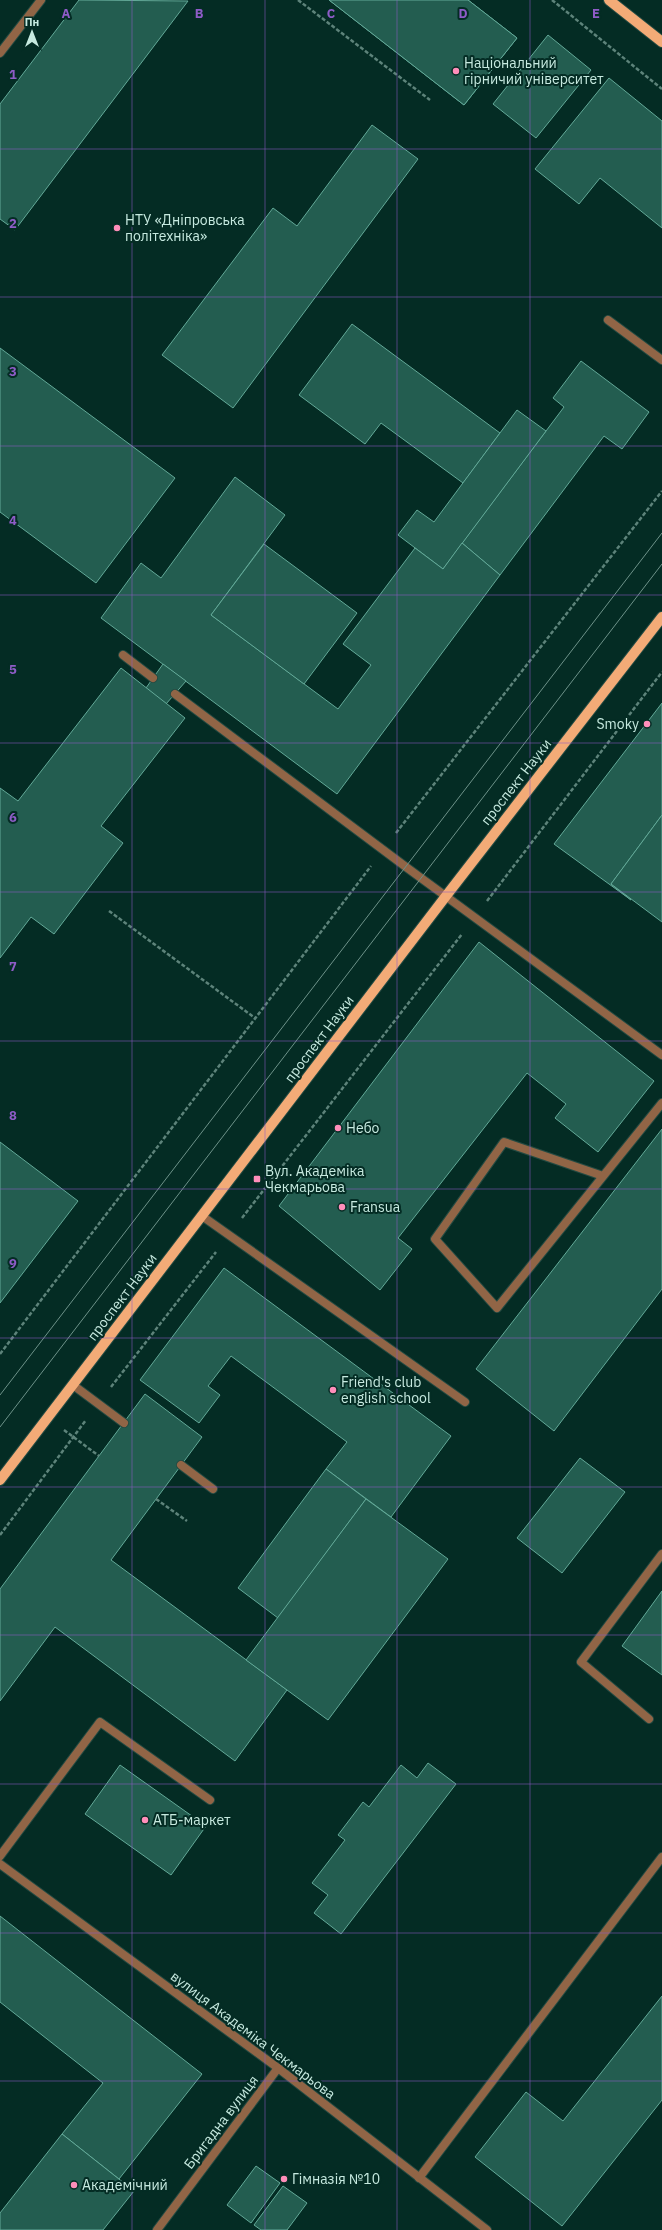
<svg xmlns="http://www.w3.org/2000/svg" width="662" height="2230" font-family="'IBM Plex Sans',sans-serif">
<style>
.building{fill:#235d50;stroke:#63a998}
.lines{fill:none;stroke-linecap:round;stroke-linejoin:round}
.lane-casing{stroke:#234a42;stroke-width:10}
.street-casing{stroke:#234a42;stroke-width:10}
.primary-casing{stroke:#234a42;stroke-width:12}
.path{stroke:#5d837a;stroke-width:2.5;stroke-dasharray:4 2;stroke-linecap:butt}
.lane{stroke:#916546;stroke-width:8}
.street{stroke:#916546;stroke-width:8}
.primary{stroke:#f3ab77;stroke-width:10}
.tram{stroke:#6d9289;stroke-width:1}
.grid{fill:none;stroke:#8e5cc7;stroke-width:1;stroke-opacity:0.55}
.poi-dot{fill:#ff8eba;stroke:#042c24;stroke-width:1.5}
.labels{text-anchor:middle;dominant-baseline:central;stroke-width:4;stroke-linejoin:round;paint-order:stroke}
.poi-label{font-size:14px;fill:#c7eae0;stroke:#042c24;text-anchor:start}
.street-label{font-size:14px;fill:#c7eae0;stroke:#042c24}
.grid-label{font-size:13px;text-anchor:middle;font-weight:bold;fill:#8e5cc7;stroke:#042c24;stroke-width:4;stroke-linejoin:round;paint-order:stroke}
</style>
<rect width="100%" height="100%" fill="#042c24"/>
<!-- building -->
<g class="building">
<path d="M 79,0 L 188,1 L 15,230 L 0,219 L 0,104 Z"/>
<path d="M 329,0 L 468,0 L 517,38 L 464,105 Z"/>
<path d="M 329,0 L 468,0 L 517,38 L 464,105 Z"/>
<path d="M 548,35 L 591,70 L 536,138 L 493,104 Z"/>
<path d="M 609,78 L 662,121 L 662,228 L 600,178 L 579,204 L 535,169 Z"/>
<path d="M 372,125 L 418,159 L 233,408 L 162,355 L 273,208 L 297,226 Z"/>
<path d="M 352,324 L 500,433 L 463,483 L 381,423 L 365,444 L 299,395 Z"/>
<path d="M 0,348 L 175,478 L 96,583 L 0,512 Z"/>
<path d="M 581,361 L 649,412 L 622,449 L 604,436 L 500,575 L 462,543 L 564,407 L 553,398 Z"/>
<path d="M 517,410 L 546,431 L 443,569 L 398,535 L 417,510 L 434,522 Z"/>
<path d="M 235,477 L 285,515 L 211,615 L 338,709 L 371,665 L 343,644 L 415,548 L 443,569 L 462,543 L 500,575 L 337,794 L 101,618 L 141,563 L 161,578 Z"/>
<path d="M 264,544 L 357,613 L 304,684 L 211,615 Z"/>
<path d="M 163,664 L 186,681 L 166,704 L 146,688 Z"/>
<path d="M 121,668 L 185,718 L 101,826 L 123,843 L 54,934 L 31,917 L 0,958 L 0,788 L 18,801 Z"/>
<path d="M 662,703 L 662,815 L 611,884 L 631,900 L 554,844 Z"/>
<path d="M 662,815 L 662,922 L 611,884 Z"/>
<path d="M 479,942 L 654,1081 L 598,1152 L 555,1118 L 566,1104 L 527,1073 L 398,1238 L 412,1249 L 380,1290 L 279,1206 Z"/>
<path d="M 662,1129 L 662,1289 L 554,1431 L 476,1369 Z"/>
<path d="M 0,1142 L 78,1201 L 0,1303 Z"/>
<path d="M 224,1268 L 451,1436 L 391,1517 L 326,1469 L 347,1442 L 231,1356 L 208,1386 L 220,1395 L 199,1423 L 140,1380 Z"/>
<path d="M 145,1394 L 202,1437 L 111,1560 L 287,1690 L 235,1761 L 55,1627 L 0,1701 L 0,1589 Z"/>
<path d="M 580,1458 L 625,1492 L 562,1573 L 517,1538 Z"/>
<path d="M 326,1469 L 366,1499 L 278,1618 L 238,1588 Z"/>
<path d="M 366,1499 L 448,1559 L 328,1720 L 246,1660 Z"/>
<path d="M 662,1591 L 662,1675 L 622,1646 Z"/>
<path d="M 428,1763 L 456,1784 L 341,1934 L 314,1913 L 328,1895 L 312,1883 L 345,1840 L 338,1835 L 363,1802 L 369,1807 L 401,1765 L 417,1778 Z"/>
<path d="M 120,1765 L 206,1826 L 171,1875 L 85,1814 Z"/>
<path d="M 0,1916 L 202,2074 L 119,2179 L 62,2134 L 103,2083 L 0,2002 Z"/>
<path d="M 662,1996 L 662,2100 L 562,2226 L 475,2157 L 526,2092 L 563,2121 Z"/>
<path d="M 62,2134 L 134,2191 L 103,2230 L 0,2230 L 0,2213 Z"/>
<path d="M 256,2166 L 280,2183 L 251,2223 L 227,2205 Z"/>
<path d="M 283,2186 L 307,2203 L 287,2230 L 261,2230 L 254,2225 Z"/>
</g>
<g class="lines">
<!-- lane casing -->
<g class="lane-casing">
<g id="lane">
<path d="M 0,53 L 41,0"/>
<path d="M 608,320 L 662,360"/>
<path d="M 123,655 L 153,678"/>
<path d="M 175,694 L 406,867 L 662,1055"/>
<path d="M 202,1216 L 465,1402"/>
<path d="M 73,1385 L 124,1423"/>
<path d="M 181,1465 L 213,1489"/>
<path d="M 649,1719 L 581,1662 L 662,1554"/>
<path d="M 0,1856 L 100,1722 L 210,1800"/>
</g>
</g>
<!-- street casing -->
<g class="street-casing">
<g id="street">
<path d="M 603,1176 L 504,1142 L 435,1239 L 497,1308 L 662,1103"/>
<path d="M 0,1864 L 278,2068 L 487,2230"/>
<path d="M 419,2178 L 662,1857"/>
<path d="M 157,2230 L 278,2068"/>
</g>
</g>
<!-- primary casing -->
<g class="primary-casing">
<g id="primary">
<path d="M 609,0 L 662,42"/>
<path d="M 0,1480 L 446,896 L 662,617"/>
</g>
</g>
<!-- path -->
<g class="path">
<path d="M 298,0 L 430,100"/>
<path d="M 552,0 L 662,89"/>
<path d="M 396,833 L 662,491"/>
<path d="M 487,901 L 662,672"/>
<path d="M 109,911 L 255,1018"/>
<path d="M 242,1218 L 462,934"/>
<path d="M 0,1354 L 371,866"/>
<path d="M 111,1387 L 216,1252"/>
<path d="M 64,1430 L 99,1456"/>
<path d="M 156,1499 L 187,1521"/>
<path d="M 0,1535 L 86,1420"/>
</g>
<!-- lane -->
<use href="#lane" class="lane"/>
<!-- street -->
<use href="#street" class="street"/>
<!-- primary -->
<use href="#primary" class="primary"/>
<!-- tram -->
<g class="tram">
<path d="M 0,1395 L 662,533"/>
<path d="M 0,1427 L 662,564"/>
</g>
</g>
<!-- grid -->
<path class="grid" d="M 132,0 L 132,2230M 265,0 L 265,2230M 397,0 L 397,2230M 530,0 L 530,2230M 0,149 L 662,149M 0,297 L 662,297M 0,446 L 662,446M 0,595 L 662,595M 0,743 L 662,743M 0,892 L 662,892M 0,1041 L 662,1041M 0,1189 L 662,1189M 0,1338 L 662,1338M 0,1487 L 662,1487M 0,1635 L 662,1635M 0,1784 L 662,1784M 0,1933 L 662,1933M 0,2081 L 662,2081"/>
<!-- markers -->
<g class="poi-dot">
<circle cx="456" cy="71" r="4"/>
<circle cx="117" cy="228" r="4"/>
<circle cx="647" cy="724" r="4"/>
<circle cx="338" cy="1128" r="4"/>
<rect x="253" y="1175" width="8" height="8" rx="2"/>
<circle cx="342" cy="1207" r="4"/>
<circle cx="333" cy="1390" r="4"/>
<circle cx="145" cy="1820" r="4"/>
<circle cx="284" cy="2179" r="4"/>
<circle cx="74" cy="2185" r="4"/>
</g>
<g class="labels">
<!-- poi labels -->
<g class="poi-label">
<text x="464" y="63">Національний<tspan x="464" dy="16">гірничий університет</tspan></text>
<text x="125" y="220">НТУ «Дніпровська<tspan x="125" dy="16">політехніка»</tspan></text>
<text x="639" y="724" text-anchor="end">Smoky</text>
<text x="346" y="1128">Небо</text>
<text x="265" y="1171">Вул. Академіка<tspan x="265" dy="16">Чекмарьова</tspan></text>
<text x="350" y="1207">Fransua</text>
<text x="341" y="1382">Friend's club<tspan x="341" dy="16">english school</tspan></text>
<text x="153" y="1820">АТБ-маркет</text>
<text x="292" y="2179">Гімназія №10</text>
<text x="82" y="2185">Академічний</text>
</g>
<!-- street labels -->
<g class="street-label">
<text transform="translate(516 782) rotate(-52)">проспект Науки</text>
<text transform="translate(319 1039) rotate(-53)">проспект Науки</text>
<text transform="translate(122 1297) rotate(-53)">проспект Науки</text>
<text transform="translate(253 2035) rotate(37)">вулиця Академіка Чекмарьова</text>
<text transform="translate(221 2122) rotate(-53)">Бригадна вулиця</text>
</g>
</g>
<g class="grid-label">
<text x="66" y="18">A</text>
<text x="199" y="18">B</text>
<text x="331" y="18">C</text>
<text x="463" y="18">D</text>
<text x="596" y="18">E</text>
<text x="13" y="79">1</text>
<text x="13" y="228">2</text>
<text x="13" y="376">3</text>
<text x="13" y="525">4</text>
<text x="13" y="674">5</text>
<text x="13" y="822">6</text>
<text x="13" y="971">7</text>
<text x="13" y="1120">8</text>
<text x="13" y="1268">9</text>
</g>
<!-- north arrow -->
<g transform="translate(32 32)" stroke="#042c24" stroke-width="3" paint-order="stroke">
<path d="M0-3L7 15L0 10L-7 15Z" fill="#c7eae0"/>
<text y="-6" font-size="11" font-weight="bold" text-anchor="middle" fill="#c7eae0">Пн</text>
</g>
</svg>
